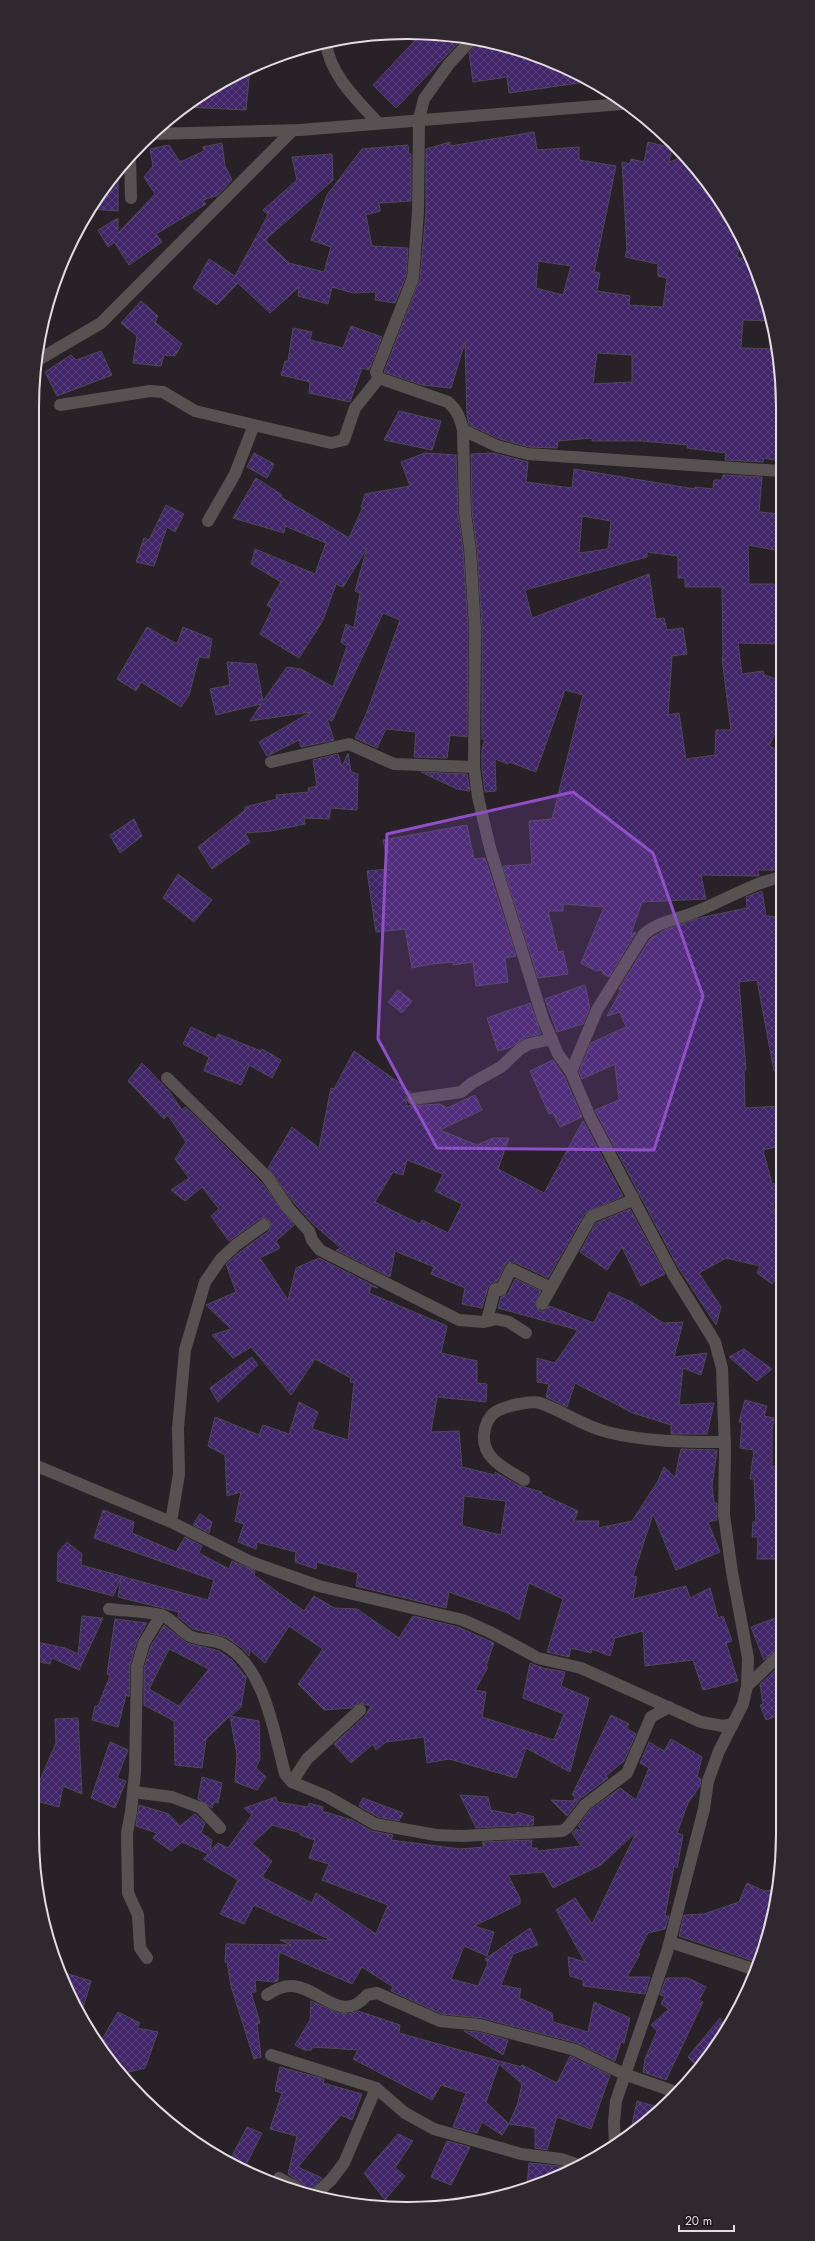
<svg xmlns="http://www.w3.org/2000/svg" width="815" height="2241" font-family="Jost,sans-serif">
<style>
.building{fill:url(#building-cross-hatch);stroke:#4d4a54;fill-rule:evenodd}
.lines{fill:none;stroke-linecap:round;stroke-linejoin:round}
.minor{stroke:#575251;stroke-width:12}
.tertiary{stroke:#575251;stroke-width:12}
.marked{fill:#904fc6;fill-opacity:0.2;stroke:#904fc6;stroke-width:3;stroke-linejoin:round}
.rim{fill:none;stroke:#e2dde1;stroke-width:2}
</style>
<defs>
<pattern id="building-cross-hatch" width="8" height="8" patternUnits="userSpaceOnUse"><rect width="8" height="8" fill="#402568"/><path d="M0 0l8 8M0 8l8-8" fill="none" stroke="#5b447d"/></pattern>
</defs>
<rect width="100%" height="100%" fill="#292128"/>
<!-- building -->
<g class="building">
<path d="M 422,33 L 463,38 L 396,108 L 373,85 Z"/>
<path d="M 479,41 L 504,45 L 593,81 L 509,93 L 507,77 L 473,82 L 469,53 Z"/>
<path d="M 250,69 L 246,110 L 186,107 L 220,82 Z"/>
<path d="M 534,132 L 537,150 L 579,147 L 579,160 L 616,166 L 594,272 L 600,273 L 597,291 L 630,296 L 629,305 L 663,307 L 667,278 L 658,276 L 658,264 L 625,257 L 627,250 L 622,162 L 630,164 L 631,159 L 644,162 L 648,142 L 672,148 L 669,162 L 686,156 L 690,160 L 742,238 L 737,257 L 750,260 L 769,321 L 743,320 L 741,348 L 777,349 L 780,358 L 780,461 L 764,458 L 763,462 L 725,460 L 726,453 L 687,448 L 688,445 L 642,441 L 592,441 L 592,438 L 558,441 L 557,448 L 529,447 L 500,439 L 469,425 L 467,415 L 465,342 L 451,388 L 422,385 L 384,372 L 420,279 L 426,212 L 426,149 L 450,142 L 450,146 ZM 538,261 L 571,266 L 563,295 L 536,288 ZM 597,353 L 632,355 L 632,382 L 593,384 Z"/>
<path d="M 222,143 L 225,166 L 232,180 L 218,195 L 203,200 L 206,204 L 156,234 L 162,242 L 129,265 L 114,242 L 108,247 L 98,230 L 118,218 L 118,233 L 155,194 L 144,177 L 153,166 L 150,149 L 169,145 L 180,162 L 204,151 L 203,147 Z"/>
<path d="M 408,145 L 409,154 L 411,154 L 411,201 L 379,203 L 380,211 L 366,215 L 372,246 L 408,248 L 406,276 L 395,303 L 375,300 L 376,292 L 353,293 L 332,287 L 328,304 L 298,296 L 299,287 L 270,313 L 238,283 L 217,305 L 193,288 L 209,259 L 235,276 L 268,215 L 263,210 L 297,180 L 292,157 L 332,154 L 333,180 L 265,240 L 289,263 L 324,272 L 331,247 L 311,240 L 327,195 L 362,149 Z"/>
<path d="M 118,170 L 118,211 L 91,209 L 109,179 Z"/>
<path d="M 141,301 L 158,316 L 155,322 L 182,344 L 175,356 L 164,355 L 161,366 L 133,363 L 137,336 L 121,323 Z"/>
<path d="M 351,326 L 382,337 L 369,370 L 362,368 L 350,402 L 309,393 L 310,382 L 281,375 L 285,361 L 288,361 L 293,328 L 312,332 L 310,340 L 343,348 Z"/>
<path d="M 101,351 L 112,375 L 57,396 L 45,372 L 71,355 L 76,360 Z"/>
<path d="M 399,411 L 441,421 L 432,450 L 384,440 Z"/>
<path d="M 254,453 L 274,464 L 267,478 L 247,467 Z"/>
<path d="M 425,453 L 456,455 L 458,513 L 463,549 L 468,628 L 467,737 L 450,735 L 447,758 L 414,757 L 416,732 L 386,729 L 377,748 L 355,738 L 367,712 L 400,620 L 383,613 L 332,721 L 327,719 L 334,740 L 301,747 L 299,740 L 267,756 L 259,742 L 311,712 L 250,721 L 261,704 L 216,715 L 210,689 L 230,685 L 227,662 L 256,664 L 263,701 L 287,667 L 301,669 L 333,687 L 347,646 L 341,642 L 346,624 L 354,628 L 360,593 L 355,591 L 367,548 L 343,587 L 336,584 L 323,620 L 299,658 L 260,634 L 272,609 L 267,605 L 281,582 L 251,564 L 255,549 L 315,574 L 326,543 L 285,526 L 284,533 L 233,518 L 256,478 L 282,495 L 281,497 L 349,538 L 363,507 L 361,507 L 365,494 L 410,486 L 401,462 Z"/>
<path d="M 493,453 L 528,462 L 526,482 L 572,488 L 574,469 L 695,489 L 695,487 L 713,489 L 714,480 L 722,480 L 723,475 L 762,477 L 759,512 L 780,514 L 780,551 L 748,545 L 749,584 L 776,584 L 777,606 L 780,606 L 780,644 L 738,643 L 742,674 L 763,671 L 764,675 L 780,680 L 781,721 L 769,746 L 781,751 L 781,802 L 779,801 L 777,823 L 777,850 L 781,850 L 780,870 L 758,870 L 759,876 L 701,875 L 706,899 L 642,902 L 631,934 L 636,932 L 609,977 L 603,974 L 602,970 L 596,971 L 581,963 L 604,907 L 563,904 L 563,911 L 548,911 L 558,952 L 563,951 L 568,974 L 538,978 L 503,866 L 532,864 L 529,821 L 552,819 L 583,695 L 565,690 L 536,772 L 509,762 L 508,764 L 495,759 L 496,791 L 485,792 L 482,767 L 482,749 L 485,739 L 482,739 L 482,628 L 477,548 L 472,512 L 471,454 ZM 582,516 L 611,521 L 608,549 L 579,553 ZM 647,552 L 678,556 L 678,578 L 685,578 L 685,587 L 722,587 L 723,657 L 722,658 L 731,730 L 716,730 L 715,755 L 686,759 L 679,713 L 668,715 L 672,656 L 687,654 L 683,628 L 667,630 L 664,618 L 656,619 L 649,574 L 532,618 L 525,590 L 647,557 Z"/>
<path d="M 166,505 L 184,514 L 175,532 L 167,527 L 154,566 L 136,562 L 144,538 L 149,540 Z"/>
<path d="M 147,627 L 177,644 L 183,627 L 212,639 L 209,658 L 199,657 L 189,695 L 181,707 L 141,682 L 136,691 L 117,679 Z"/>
<path d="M 348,753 L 351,772 L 358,774 L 357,810 L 331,808 L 329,819 L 304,818 L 305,824 L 271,831 L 245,833 L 250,842 L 212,869 L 198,847 L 245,810 L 245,807 L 277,799 L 276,795 L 309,792 L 308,788 L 317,786 L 313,760 L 338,754 L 342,767 Z"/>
<path d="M 421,772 L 467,774 L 470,791 L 457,789 Z"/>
<path d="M 134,819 L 142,836 L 120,853 L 110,835 Z"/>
<path d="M 467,825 L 474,859 L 485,858 L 516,956 L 505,958 L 508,982 L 476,986 L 473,962 L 453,965 L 453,962 L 431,964 L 412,968 L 405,929 L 376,932 L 367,871 L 389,869 L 383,840 Z"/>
<path d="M 178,874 L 212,900 L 194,922 L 163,898 Z"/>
<path d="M 762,891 L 766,916 L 781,917 L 781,1070 L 774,1071 L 757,980 L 739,982 L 746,1070 L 744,1070 L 745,1108 L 781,1106 L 781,1146 L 763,1150 L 772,1184 L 782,1183 L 782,1202 L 773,1203 L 777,1221 L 782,1232 L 782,1269 L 772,1284 L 757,1273 L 760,1266 L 726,1258 L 699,1273 L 721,1307 L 716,1325 L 678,1267 L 595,1110 L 619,1100 L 615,1064 L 582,1079 L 579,1072 L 591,1043 L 626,1027 L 620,1012 L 607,1016 L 621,990 L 619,989 L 650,939 L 665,930 L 699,918 L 747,908 L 746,897 Z"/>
<path d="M 585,985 L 590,1008 L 583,1024 L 557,1032 L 545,999 Z"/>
<path d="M 398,990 L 412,1001 L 402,1013 L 388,1002 Z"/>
<path d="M 530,1003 L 541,1034 L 526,1037 L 511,1047 L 498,1051 L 487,1018 Z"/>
<path d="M 191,1027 L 216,1039 L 218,1034 L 261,1051 L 262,1049 L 281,1060 L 272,1078 L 249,1065 L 241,1085 L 204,1071 L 209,1057 L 183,1044 Z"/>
<path d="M 354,1051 L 404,1086 L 403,1089 L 411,1092 L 406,1097 L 407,1106 L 440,1104 L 447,1108 L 475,1095 L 482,1110 L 440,1130 L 477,1145 L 493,1138 L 509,1138 L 498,1169 L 544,1193 L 583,1121 L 623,1196 L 585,1213 L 548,1278 L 514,1262 L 506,1263 L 497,1282 L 492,1282 L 488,1287 L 482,1308 L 462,1304 L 465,1288 L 431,1274 L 434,1267 L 395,1251 L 390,1277 L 336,1250 L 341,1248 L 314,1225 L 295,1204 L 268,1168 L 292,1127 L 319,1148 L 331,1088 L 334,1089 ZM 407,1160 L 443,1174 L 435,1191 L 462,1204 L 448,1233 L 422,1220 L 420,1224 L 375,1202 L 393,1172 L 403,1175 Z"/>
<path d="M 553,1060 L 564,1076 L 582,1117 L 560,1127 L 553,1113 L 549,1114 L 530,1071 Z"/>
<path d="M 142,1063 L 169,1091 L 182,1110 L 185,1107 L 194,1115 L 261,1182 L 294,1225 L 276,1241 L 280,1248 L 260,1258 L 288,1300 L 296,1268 L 319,1258 L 378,1288 L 371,1286 L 369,1293 L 447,1326 L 441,1353 L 477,1361 L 477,1383 L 487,1384 L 486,1402 L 437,1397 L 431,1432 L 459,1431 L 462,1467 L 495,1475 L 495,1472 L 520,1486 L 542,1492 L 541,1494 L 578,1511 L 574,1521 L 599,1521 L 598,1528 L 632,1521 L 658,1481 L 664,1467 L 675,1477 L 681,1449 L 717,1450 L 712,1486 L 714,1503 L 717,1503 L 717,1520 L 708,1522 L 720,1552 L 676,1570 L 653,1514 L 633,1576 L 637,1577 L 633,1599 L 686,1586 L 690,1598 L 710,1588 L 718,1618 L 723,1616 L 732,1641 L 726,1643 L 738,1681 L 703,1690 L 693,1660 L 645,1666 L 643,1631 L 615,1638 L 610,1656 L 592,1649 L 591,1653 L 571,1648 L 569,1657 L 547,1652 L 563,1599 L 529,1583 L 519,1620 L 508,1613 L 449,1592 L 446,1608 L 356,1586 L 358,1573 L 317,1562 L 316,1569 L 295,1562 L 296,1552 L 257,1542 L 256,1549 L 238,1542 L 244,1524 L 235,1521 L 241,1492 L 227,1496 L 225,1455 L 208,1446 L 215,1417 L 259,1435 L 263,1425 L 289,1434 L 299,1402 L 318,1412 L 312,1429 L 348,1440 L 354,1383 L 350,1382 L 351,1378 L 315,1359 L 291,1395 L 251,1347 L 233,1358 L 212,1335 L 231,1329 L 206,1305 L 236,1292 L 226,1264 L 241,1251 L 269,1231 L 271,1224 L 267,1218 L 260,1219 L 229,1241 L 211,1216 L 219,1209 L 202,1187 L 185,1201 L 171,1190 L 189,1178 L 175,1159 L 186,1142 L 168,1115 L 164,1119 L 128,1081 ZM 464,1496 L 506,1501 L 501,1535 L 462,1526 Z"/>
<path d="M 630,1209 L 665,1274 L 641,1286 L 622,1247 L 607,1270 L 580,1252 L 596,1223 Z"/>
<path d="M 515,1279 L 541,1291 L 535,1304 L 539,1311 L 545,1311 L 549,1306 L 594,1323 L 609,1292 L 632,1302 L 663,1323 L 683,1322 L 674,1357 L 707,1353 L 701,1375 L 683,1368 L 679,1405 L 714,1403 L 707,1434 L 671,1434 L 671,1425 L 633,1413 L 575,1383 L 567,1407 L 546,1397 L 549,1384 L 537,1382 L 537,1358 L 555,1363 L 578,1330 L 498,1308 L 501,1297 L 508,1294 Z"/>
<path d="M 744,1349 L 772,1369 L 757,1381 L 729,1357 Z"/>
<path d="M 252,1357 L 258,1365 L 218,1402 L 210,1388 Z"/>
<path d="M 745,1400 L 767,1406 L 764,1416 L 774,1418 L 772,1430 L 772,1466 L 782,1467 L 782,1559 L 757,1559 L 758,1537 L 752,1537 L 753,1522 L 756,1522 L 754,1479 L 750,1479 L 754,1450 L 740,1448 L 742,1422 L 739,1422 Z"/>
<path d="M 103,1510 L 134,1522 L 132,1533 L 176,1552 L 185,1537 L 202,1546 L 199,1553 L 229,1569 L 232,1561 L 255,1571 L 254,1575 L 304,1611 L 314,1596 L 334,1608 L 357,1609 L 399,1638 L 413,1616 L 458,1627 L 494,1643 L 486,1666 L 488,1667 L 475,1690 L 486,1692 L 482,1717 L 554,1740 L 564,1714 L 523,1698 L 530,1663 L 543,1668 L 565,1672 L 561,1686 L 589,1698 L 570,1772 L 526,1748 L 516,1778 L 449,1759 L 427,1763 L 424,1737 L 386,1742 L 376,1750 L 373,1744 L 351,1763 L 334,1744 L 365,1716 L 371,1706 L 359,1703 L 351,1708 L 324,1710 L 298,1684 L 323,1649 L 289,1626 L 265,1663 L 250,1650 L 249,1656 L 242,1648 L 226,1637 L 193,1629 L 178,1617 L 179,1612 L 118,1597 L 121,1578 L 113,1596 L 57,1581 L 58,1552 L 67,1542 L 82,1554 L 81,1565 L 208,1600 L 214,1580 L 94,1538 Z"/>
<path d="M 200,1514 L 212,1522 L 209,1533 L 193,1525 Z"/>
<path d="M 783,1615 L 783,1645 L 764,1660 L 751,1627 Z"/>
<path d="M 82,1616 L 103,1618 L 79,1670 L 52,1658 L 50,1664 L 32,1660 L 32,1641 L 65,1648 L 78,1654 Z"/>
<path d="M 115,1619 L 147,1623 L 137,1641 L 130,1665 L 129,1697 L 126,1695 L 118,1727 L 92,1720 L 95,1706 L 98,1706 L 110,1676 L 107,1674 Z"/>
<path d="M 164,1625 L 187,1643 L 219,1651 L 232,1660 L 246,1677 L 241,1707 L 231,1716 L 259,1721 L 260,1759 L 256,1768 L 266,1777 L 257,1790 L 235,1782 L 237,1755 L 230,1716 L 206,1739 L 202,1768 L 175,1765 L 174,1721 L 144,1705 L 144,1668 L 151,1646 ZM 169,1649 L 209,1669 L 179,1706 L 149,1689 Z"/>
<path d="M 783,1663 L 783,1714 L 766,1720 L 760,1705 L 763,1704 L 760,1684 Z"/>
<path d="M 611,1715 L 629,1724 L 626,1728 L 636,1734 L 624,1761 L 606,1776 L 608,1778 L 580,1799 L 567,1816 L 551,1800 L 574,1801 L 575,1796 L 572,1795 Z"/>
<path d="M 78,1718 L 82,1794 L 63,1786 L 59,1807 L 32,1800 L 32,1778 L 40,1780 L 56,1743 L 55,1719 Z"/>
<path d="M 671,1739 L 702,1757 L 697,1777 L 701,1779 L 700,1786 L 688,1803 L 677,1833 L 683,1835 L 677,1868 L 674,1866 L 665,1916 L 669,1916 L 665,1929 L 648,1933 L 638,1953 L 640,1954 L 627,1977 L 650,1977 L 645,1994 L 583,1986 L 583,1980 L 570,1976 L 568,1957 L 585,1962 L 556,1910 L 575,1898 L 592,1924 L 637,1831 L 601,1865 L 553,1888 L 544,1872 L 508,1875 L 520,1898 L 520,1904 L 474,1926 L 494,1932 L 487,1956 L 464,1946 L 451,1979 L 478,1986 L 488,1963 L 485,1959 L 530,1928 L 538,1945 L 513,1954 L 501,1985 L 521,1989 L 519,1998 L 552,2013 L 553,2022 L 588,2032 L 594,2002 L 630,2018 L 624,2043 L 621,2042 L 615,2061 L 577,2043 L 482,2018 L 442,2014 L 391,1991 L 393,1987 L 362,1967 L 352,1984 L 279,1952 L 278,1981 L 274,1982 L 255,1980 L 256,1992 L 251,1992 L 260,2023 L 257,2024 L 261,2057 L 254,2059 L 231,1986 L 227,1962 L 225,1962 L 226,1944 L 291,1945 L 280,1940 L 331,1940 L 254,1905 L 244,1924 L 220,1914 L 238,1880 L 203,1859 L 208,1854 L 182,1842 L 171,1851 L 153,1838 L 157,1833 L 136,1826 L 139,1805 L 169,1814 L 180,1826 L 195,1814 L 205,1823 L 201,1833 L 212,1840 L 210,1851 L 218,1843 L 228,1848 L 252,1815 L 244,1808 L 276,1797 L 277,1802 L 308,1807 L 309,1803 L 323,1807 L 322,1811 L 352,1820 L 372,1831 L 393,1835 L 391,1840 L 460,1849 L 484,1847 L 482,1842 L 532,1840 L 531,1848 L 537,1848 L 538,1851 L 581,1846 L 572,1833 L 576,1829 L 583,1831 L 578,1826 L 590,1810 L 620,1788 L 636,1800 L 649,1768 L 640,1763 L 649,1742 L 664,1751 ZM 272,1825 L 301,1833 L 300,1835 L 315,1840 L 309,1858 L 329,1864 L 322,1880 L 388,1905 L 376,1934 L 316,1893 L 312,1903 L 262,1877 L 272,1861 L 252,1844 Z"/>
<path d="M 110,1742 L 128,1750 L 117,1778 L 126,1781 L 115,1808 L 91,1798 Z"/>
<path d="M 202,1777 L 222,1783 L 218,1803 L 214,1802 L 212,1808 L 198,1799 Z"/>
<path d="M 460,1795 L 488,1797 L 491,1810 L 516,1815 L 517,1812 L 534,1817 L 533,1825 L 476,1828 Z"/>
<path d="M 363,1798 L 403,1813 L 399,1821 L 378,1817 L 359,1806 Z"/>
<path d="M 747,1883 L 764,1891 L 776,1890 L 772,1917 L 764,1937 L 767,1937 L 756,1962 L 679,1936 L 684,1915 L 704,1914 L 739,1902 Z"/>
<path d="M 59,1971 L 91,1981 L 82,2011 L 60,1977 Z"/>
<path d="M 666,1978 L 688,1978 L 706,1987 L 699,2000 L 703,2002 L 666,2080 L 643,2072 L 645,2059 L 657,2031 L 651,2025 L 669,2009 L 661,2004 L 665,1996 L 660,1995 Z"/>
<path d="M 311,2001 L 338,2013 L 349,2014 L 358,2011 L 400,2025 L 399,2033 L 521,2067 L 522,2065 L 557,2083 L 570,2056 L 610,2075 L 591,2129 L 557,2117 L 547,2150 L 535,2148 L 535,2128 L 509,2124 L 502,2135 L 482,2122 L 477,2133 L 453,2127 L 466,2093 L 441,2085 L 432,2100 L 353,2059 L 358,2050 L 313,2047 L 311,2050 L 304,2050 L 295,2045 L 310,2020 ZM 499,2064 L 522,2084 L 518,2103 L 509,2124 L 486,2102 Z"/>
<path d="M 118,2012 L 140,2023 L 137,2028 L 158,2032 L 145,2068 L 121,2074 L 101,2041 Z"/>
<path d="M 720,2018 L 726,2028 L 720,2042 L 699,2068 L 688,2057 Z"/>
<path d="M 464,2031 L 479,2032 L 508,2040 L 503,2055 Z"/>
<path d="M 280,2067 L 324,2079 L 323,2083 L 362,2094 L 352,2120 L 341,2115 L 298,2167 L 322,2178 L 310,2191 L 302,2189 L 301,2183 L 288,2174 L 297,2136 L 270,2129 L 282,2093 L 275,2091 Z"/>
<path d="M 637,2101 L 655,2106 L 649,2118 L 630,2134 Z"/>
<path d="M 247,2127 L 262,2133 L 243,2171 L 230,2163 L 232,2156 Z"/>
<path d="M 398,2134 L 413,2141 L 395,2168 L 405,2176 L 385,2200 L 364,2173 Z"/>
<path d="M 447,2141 L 470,2147 L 451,2185 L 431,2177 Z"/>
<path d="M 529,2163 L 559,2166 L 566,2168 L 527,2186 Z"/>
</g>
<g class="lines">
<!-- minor -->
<g class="minor">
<path d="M 472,39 L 449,64 L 424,99 L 419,119 L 418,212 L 413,278 L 376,372 L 379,378 L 448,402 C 458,411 460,418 463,430 L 465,513 L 470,548 L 475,628 L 474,767 L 478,797 L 490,848 L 543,1019 L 558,1054 L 571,1072 L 590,1117 L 673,1274 L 715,1342 L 722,1368 L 725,1450 L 724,1515 L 732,1572 L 748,1658 L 747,1686 L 743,1704 L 719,1751 L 708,1781 L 704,1809 L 667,1952 L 616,2101 L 614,2122 L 615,2146"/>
<path d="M 326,43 C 330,75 357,100 378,123"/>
<path d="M 130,157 L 131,198"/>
<path d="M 38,360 L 101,323 L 292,131"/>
<path d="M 60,405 L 150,391 L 163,392 L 195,411 L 254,425"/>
<path d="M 463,430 L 497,446 L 528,454 L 780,471"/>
<path d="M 208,521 L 235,474 L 254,425 L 331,443 L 344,440 L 355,408 L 379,378"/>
<path d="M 271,762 L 349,744 L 394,764 L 474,767"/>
<path d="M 571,1072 L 597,1010 L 644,934 C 659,921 677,920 695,912 C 724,901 750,884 781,877"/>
<path d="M 167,1078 L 267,1177 L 289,1209 L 309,1231 L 312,1240 L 320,1250 L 459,1320 L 484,1322 L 496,1319 L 509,1322 L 526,1333"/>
<path d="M 413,1099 L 461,1092 L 472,1083 L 501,1067 L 520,1049 L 529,1044 L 552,1039"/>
<path d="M 542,1304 L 591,1217 L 628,1202 L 633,1197"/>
<path d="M 487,1320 L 495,1289 L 501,1290 L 511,1269 L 551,1288"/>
<path d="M 32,1464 L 171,1522 L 251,1562 L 319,1586 L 463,1620 L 492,1633 L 538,1658 L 581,1668 L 701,1722 L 723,1726 L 733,1724"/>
<path d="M 524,1480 C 506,1469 482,1459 484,1435 C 486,1412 499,1408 519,1404 C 525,1403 534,1401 540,1403 C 563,1411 583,1426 607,1432 C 646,1442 685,1442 725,1442"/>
<path d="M 171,1522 L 179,1474 L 178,1428 L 185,1350 L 205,1282 L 221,1259 L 236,1245 L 264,1225"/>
<path d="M 109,1609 C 125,1611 145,1611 161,1615 C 173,1619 179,1630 190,1636 C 200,1641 213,1639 223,1644 C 265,1666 274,1733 285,1774 L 292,1782 L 326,1796 L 375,1824 L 436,1835 L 462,1836 L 562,1831 L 567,1828 L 585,1805 L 627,1773 L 651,1717 L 669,1707"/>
<path d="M 747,1686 L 783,1652"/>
<path d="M 292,1782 L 307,1759 L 360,1710"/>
<path d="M 133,1792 L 172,1797 L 201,1808 L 220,1828"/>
<path d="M 670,1942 L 753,1969"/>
<path d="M 147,1958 L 140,1948 L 138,1915 L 128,1893 L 127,1833 L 131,1812 L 135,1772 L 137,1667 L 144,1643 L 161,1615"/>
<path d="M 267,1995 C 275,1990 283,1985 293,1986 C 321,1989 342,2025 367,1995 L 377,1993 L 440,2021 L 480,2025 L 575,2050 L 624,2074 L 670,2090 L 677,2095"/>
<path d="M 271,2055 L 376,2088 L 405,2113 L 434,2129 L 521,2154 L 561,2159 L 576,2164"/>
<path d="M 279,2178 L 295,2187"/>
<path d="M 317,2193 L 331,2180 L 344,2163 L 376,2088"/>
</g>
<!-- tertiary -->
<path class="tertiary" d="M 151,134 L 300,130 L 622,104"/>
</g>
<!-- marked area -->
<path class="marked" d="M 573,792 L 653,853 L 703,996 L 654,1150 L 437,1148 L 378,1039 L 387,834 Z"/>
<!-- crop -->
<path d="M0 0H815V2241H0ZM407 39H408A368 368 0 0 1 776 407V1834A368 368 0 0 1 408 2202H407A368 368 0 0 1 39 1834V407A368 368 0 0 1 407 39Z" fill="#2f282f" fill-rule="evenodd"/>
<path class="rim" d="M407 39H408A368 368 0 0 1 776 407V1834A368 368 0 0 1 408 2202H407A368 368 0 0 1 39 1834V407A368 368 0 0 1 407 39Z"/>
<!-- scale -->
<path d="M679 2225v6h55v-6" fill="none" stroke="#e2dde1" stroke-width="2"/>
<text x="685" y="2225" font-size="12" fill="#e2dde1" stroke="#1f181f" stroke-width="3" paint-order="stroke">20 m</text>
</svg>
